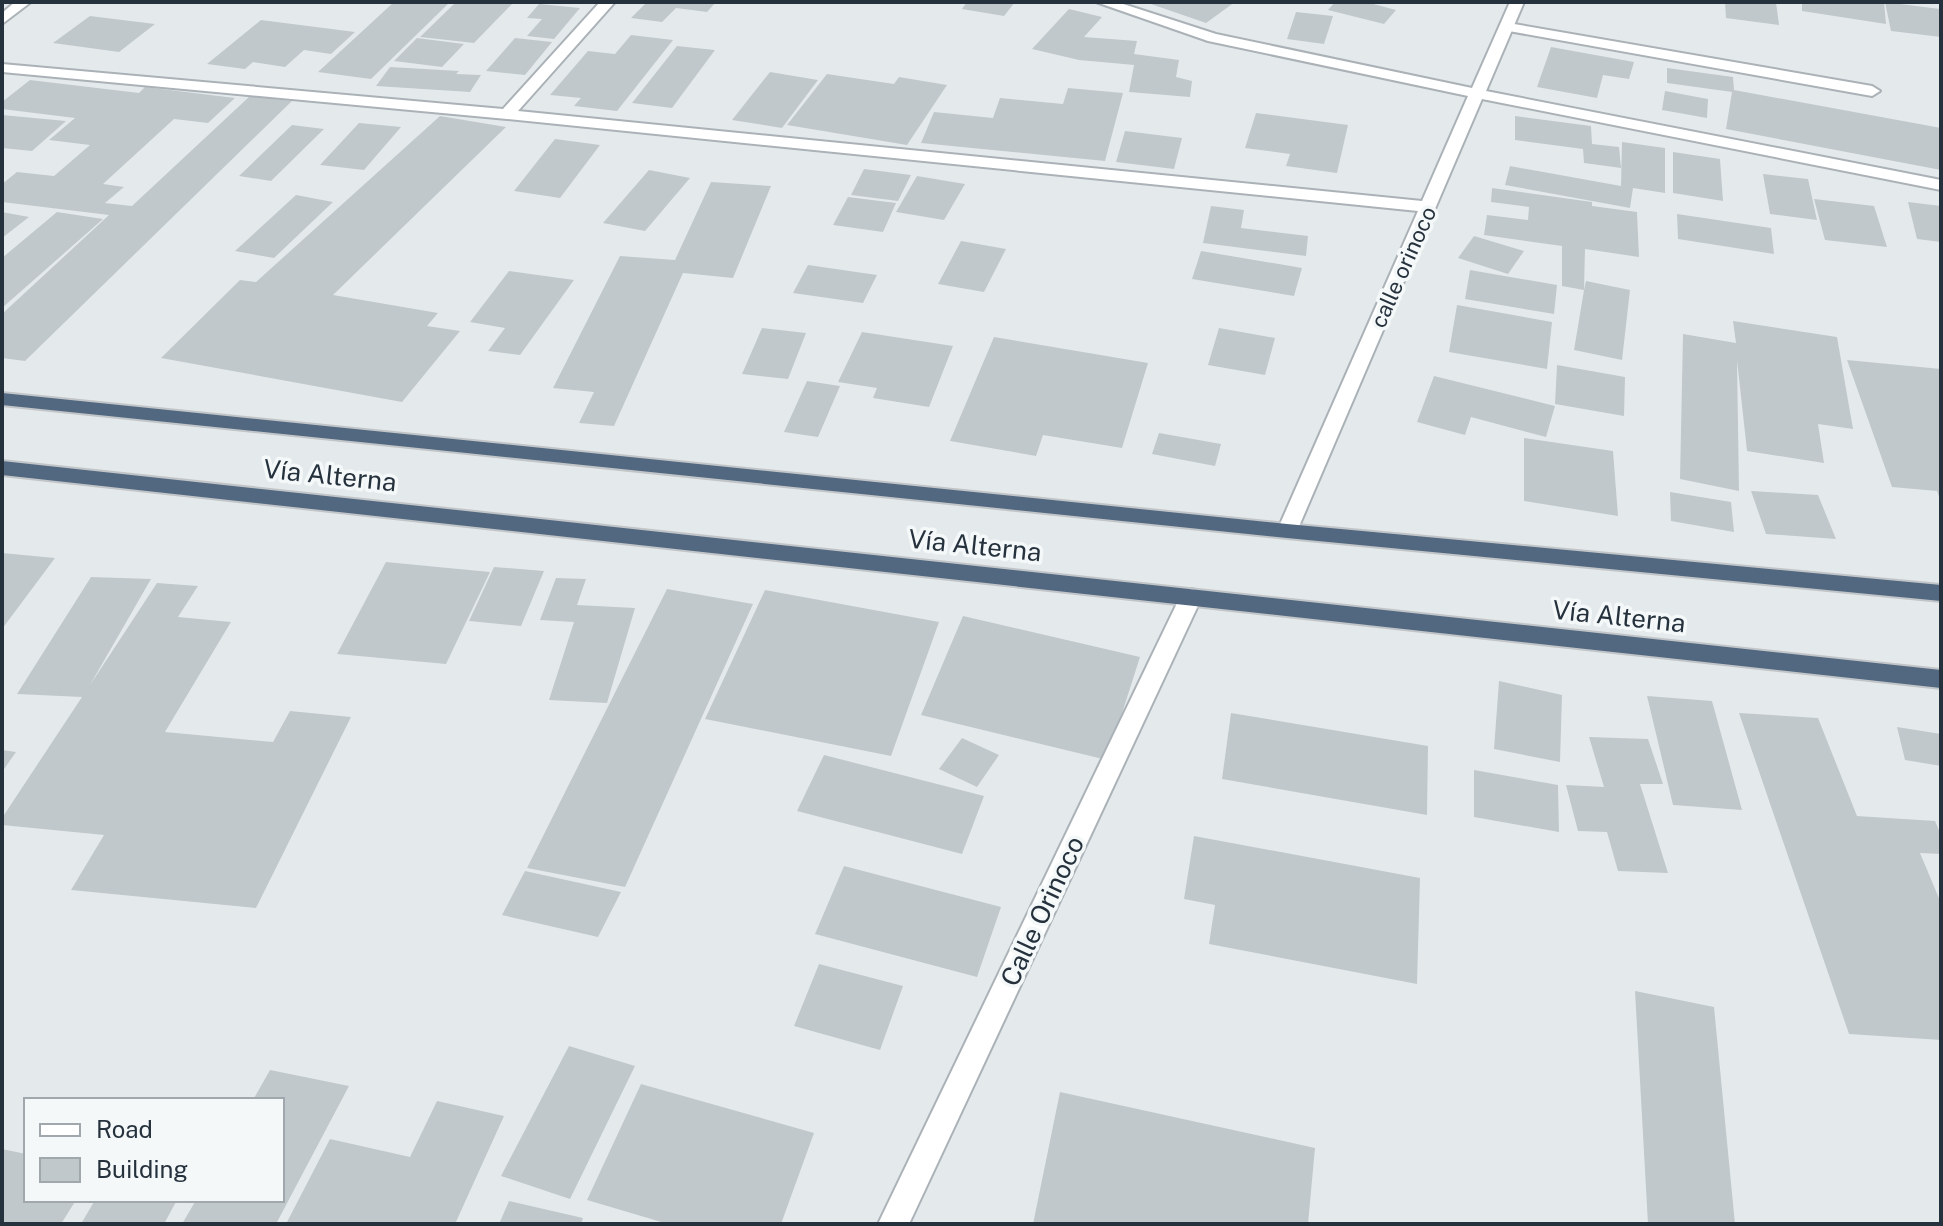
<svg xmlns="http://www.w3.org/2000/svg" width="1943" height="1226" font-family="'Public Sans',sans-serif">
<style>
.building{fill:#c1c8cc}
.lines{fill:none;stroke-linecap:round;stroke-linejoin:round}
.service-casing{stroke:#abb2b7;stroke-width:4}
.minor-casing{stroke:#abb2b7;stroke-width:4}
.trunk-casing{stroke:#c2c5c8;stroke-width:4}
.service{fill:#fff;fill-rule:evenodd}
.minor{fill:#fff;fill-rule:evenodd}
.trunk{fill:#516880;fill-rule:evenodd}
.labels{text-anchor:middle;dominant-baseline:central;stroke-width:7;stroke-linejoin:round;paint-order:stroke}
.far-street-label{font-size:22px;fill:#25313c;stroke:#f4f8f9}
.street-label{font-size:26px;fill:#25313c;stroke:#f4f8f9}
</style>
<rect width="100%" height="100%" fill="#e4eaec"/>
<!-- building -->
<g class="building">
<path d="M 394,2 L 450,2 L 371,79 L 318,72 Z"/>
<path d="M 456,2 L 514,2 L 474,43 L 420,37 Z"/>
<path d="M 647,2 L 716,2 L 707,12 L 676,8 L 662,22 L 631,18 Z"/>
<path d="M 967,2 L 1015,2 L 1004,16 L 962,9 Z"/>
<path d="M 1145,2 L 1235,2 L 1206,23 Z"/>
<path d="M 1335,2 L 1366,2 L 1396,10 L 1384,24 L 1328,10 Z"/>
<path d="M 1725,2 L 1776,2 L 1779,25 L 1726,18 Z"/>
<path d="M 1802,2 L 1884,2 L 1886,24 L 1802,11 Z"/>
<path d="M 1885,2 L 1940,9 L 1941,37 L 1891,31 Z"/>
<path d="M 539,4 L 580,8 L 554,39 L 527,36 L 542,19 L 527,18 Z"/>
<path d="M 1069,9 L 1102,17 L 1084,37 L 1137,41 L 1134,54 L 1179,60 L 1176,77 L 1192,81 L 1190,97 L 1129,92 L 1134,65 L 1079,60 L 1032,49 Z"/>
<path d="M 1296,12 L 1333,16 L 1324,44 L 1287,39 Z"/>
<path d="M 90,16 L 155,24 L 119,52 L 53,43 Z"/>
<path d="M 261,20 L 355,32 L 331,54 L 304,50 L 285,67 L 253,62 L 245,69 L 207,64 Z"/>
<path d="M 631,35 L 673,40 L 617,111 L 574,106 L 581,98 L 550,95 L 588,51 L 615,54 Z"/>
<path d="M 417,38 L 464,44 L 442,67 L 394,61 Z"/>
<path d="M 515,38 L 552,42 L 525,75 L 486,71 Z"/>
<path d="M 677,46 L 715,50 L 672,108 L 632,103 Z"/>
<path d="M 1551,47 L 1634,62 L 1629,79 L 1603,75 L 1597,98 L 1537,87 Z"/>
<path d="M 390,67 L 459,71 L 456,74 L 481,75 L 470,92 L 376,86 Z"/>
<path d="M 1667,68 L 1733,77 L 1734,90 L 1941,128 L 1941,170 L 1726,129 L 1732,92 L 1667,83 Z"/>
<path d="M 770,72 L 818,80 L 782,128 L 732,120 Z"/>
<path d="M 827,74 L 894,84 L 899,77 L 947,85 L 907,145 L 787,125 Z"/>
<path d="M 30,80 L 139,93 L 145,87 L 235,98 L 208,123 L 174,119 L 103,184 L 124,187 L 105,203 L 132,206 L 250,96 L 292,101 L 25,361 L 2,358 L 2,314 L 109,215 L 2,202 L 2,184 L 17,172 L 54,176 L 90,145 L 49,140 L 75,118 L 2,109 L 2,102 Z"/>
<path d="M 1068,88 L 1123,93 L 1105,161 L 921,143 L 934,112 L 993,118 L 1000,98 L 1063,104 Z"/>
<path d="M 1665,91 L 1708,99 L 1707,118 L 1662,110 Z"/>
<path d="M 1256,113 L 1348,125 L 1337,173 L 1286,166 L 1290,154 L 1245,148 Z"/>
<path d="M 2,115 L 66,121 L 32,151 L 2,148 Z"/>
<path d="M 440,116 L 506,127 L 333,295 L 438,313 L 427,326 L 460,331 L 402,402 L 161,358 L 240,280 L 256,282 Z"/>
<path d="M 1515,116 L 1591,126 L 1592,144 L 1619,147 L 1621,168 L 1584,163 L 1583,149 L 1515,140 Z"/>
<path d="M 359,123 L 401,127 L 364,170 L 320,165 Z"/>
<path d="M 292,125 L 324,129 L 271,181 L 239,176 Z"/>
<path d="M 1125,131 L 1182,138 L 1174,169 L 1116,162 Z"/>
<path d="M 555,139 L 600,145 L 560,198 L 514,191 Z"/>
<path d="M 1622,142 L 1665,148 L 1665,193 L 1633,188 L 1630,208 L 1505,185 L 1510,166 L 1621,186 Z"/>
<path d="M 1673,152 L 1720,159 L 1723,201 L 1673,193 Z"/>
<path d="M 864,169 L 911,175 L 898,201 L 851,195 Z"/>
<path d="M 649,170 L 690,178 L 645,231 L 603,223 Z"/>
<path d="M 1763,174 L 1808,179 L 1817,220 L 1770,214 Z"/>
<path d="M 917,176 L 965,184 L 944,220 L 896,212 Z"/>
<path d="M 711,182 L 771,186 L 733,278 L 683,273 L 614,426 L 579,423 L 594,392 L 553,388 L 620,256 L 675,260 Z"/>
<path d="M 1492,188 L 1592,202 L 1592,206 L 1637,212 L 1639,257 L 1585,249 L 1584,290 L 1586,281 L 1630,290 L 1622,360 L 1574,350 L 1584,290 L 1562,286 L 1562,246 L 1484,235 L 1487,215 L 1528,220 L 1529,207 L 1491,202 Z"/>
<path d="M 296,195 L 333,202 L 274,258 L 235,251 Z"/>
<path d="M 848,197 L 896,203 L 883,232 L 833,225 Z"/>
<path d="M 1814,199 L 1874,206 L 1887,247 L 1825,240 Z"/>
<path d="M 1908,202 L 1941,206 L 1941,242 L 1917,239 Z"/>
<path d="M 1211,206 L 1244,210 L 1241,228 L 1308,236 L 1306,256 L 1203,243 Z"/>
<path d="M 2,212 L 29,217 L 2,238 Z"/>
<path d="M 57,212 L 103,219 L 2,308 L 2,258 Z"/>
<path d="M 1677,214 L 1771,228 L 1774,254 L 1678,239 Z"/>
<path d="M 1474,236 L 1524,251 L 1508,274 L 1458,258 Z"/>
<path d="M 961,241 L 1006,249 L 984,292 L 938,284 Z"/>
<path d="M 1201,251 L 1302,268 L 1294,296 L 1192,279 Z"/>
<path d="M 808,265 L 877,275 L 863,303 L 793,293 Z"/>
<path d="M 1470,270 L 1557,285 L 1554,314 L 1465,299 Z"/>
<path d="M 509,271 L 574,280 L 520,355 L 488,351 L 505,328 L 470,322 Z"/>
<path d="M 1457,305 L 1552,322 L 1547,369 L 1449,352 Z"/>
<path d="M 1733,321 L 1837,337 L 1853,429 L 1818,424 L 1824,463 L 1747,451 L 1737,360 L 1739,491 L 1680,479 L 1683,334 L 1736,343 Z"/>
<path d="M 762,328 L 806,333 L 788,379 L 742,374 Z"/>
<path d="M 1219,328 L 1275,338 L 1265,375 L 1208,365 Z"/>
<path d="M 862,332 L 953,346 L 929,407 L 873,398 L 877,388 L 838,382 Z"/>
<path d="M 994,337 L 1148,363 L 1122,448 L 1043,435 L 1036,456 L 950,441 Z"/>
<path d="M 1847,360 L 1941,369 L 1941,502 L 1937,491 L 1892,487 Z"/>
<path d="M 1557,365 L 1625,377 L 1624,416 L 1555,404 Z"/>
<path d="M 1434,376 L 1555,406 L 1546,437 L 1471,417 L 1465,435 L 1417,422 Z"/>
<path d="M 807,381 L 840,386 L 818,437 L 784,432 Z"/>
<path d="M 1159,433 L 1221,444 L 1215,466 L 1152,454 Z"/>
<path d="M 1524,438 L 1613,451 L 1618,516 L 1524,501 Z"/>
<path d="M 1751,491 L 1818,495 L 1836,539 L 1766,534 Z"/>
<path d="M 1670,492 L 1731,502 L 1734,532 L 1671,521 Z"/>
<path d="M 2,553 L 55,558 L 2,629 Z"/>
<path d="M 386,562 L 490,572 L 446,664 L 337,654 Z"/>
<path d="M 494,567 L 544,571 L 521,626 L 469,621 Z"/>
<path d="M 91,577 L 151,579 L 90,685 L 157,583 L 198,586 L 178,617 L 231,622 L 165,732 L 273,742 L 290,711 L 351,717 L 256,908 L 71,890 L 104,835 L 2,825 L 2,818 L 82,697 L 17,694 Z"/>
<path d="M 556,578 L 586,579 L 577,605 L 635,608 L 607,703 L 549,700 L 574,622 L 540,620 Z"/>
<path d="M 667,589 L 753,604 L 625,887 L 527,868 Z"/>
<path d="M 765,590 L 939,622 L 891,756 L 705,719 Z"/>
<path d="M 963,616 L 1140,657 L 1107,760 L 921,715 Z"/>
<path d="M 1499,681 L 1562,695 L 1560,762 L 1494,749 Z"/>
<path d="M 1647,696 L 1712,701 L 1742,810 L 1673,805 Z"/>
<path d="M 1231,713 L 1428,746 L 1427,815 L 1222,779 Z"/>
<path d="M 1739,713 L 1818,718 L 1857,816 L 1935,821 L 1941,835 L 1941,854 L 1920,853 L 1941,903 L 1941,1040 L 1849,1034 Z"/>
<path d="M 1897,727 L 1941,734 L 1941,766 L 1905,760 Z"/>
<path d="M 1589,737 L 1648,739 L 1663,784 L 1640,784 L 1668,873 L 1618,871 L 1607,832 L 1578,831 L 1566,785 L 1604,787 Z"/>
<path d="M 962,738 L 999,755 L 977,787 L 939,769 Z"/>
<path d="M 2,750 L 16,752 L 2,772 Z"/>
<path d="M 824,755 L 984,796 L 962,854 L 797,811 Z"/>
<path d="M 1474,770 L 1558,785 L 1559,832 L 1474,817 Z"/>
<path d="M 1194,836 L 1420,878 L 1417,984 L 1209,944 L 1215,905 L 1184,899 Z"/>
<path d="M 844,866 L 1001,907 L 977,977 L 815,934 Z"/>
<path d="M 525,871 L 621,892 L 598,937 L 502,915 Z"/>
<path d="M 819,964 L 903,986 L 880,1050 L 794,1026 Z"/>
<path d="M 1635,991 L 1714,1007 L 1735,1224 L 1648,1224 Z"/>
<path d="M 569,1046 L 635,1066 L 570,1199 L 501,1176 Z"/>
<path d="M 270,1070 L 349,1086 L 276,1224 L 182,1224 L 196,1200 L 282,1200 L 282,1100 L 253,1100 Z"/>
<path d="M 641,1084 L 814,1133 L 781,1224 L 668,1224 L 587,1200 Z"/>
<path d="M 1060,1092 L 1315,1148 L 1308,1224 L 1033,1224 Z"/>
<path d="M 437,1101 L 504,1116 L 455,1224 L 286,1224 L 330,1139 L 410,1157 Z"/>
<path d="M 2,1149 L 26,1154 L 26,1200 L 76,1200 L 61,1224 L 2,1224 Z"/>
<path d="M 95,1200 L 177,1200 L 164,1224 L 81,1224 Z"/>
<path d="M 509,1201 L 583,1218 L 581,1224 L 499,1224 Z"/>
</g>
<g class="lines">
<!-- service casing -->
<g class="service-casing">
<path id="service" d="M 1508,23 L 1872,86 L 1880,91 L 1872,96 L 1503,30 L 1501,27 Z"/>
</g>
<!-- minor casing -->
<g class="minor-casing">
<g id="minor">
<path d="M 15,2 L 31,2 L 2,24 L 2,13 Z"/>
<path d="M 600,2 L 615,2 L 518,111 L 1422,201 L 1468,96 L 1208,41 L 1096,2 L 1117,2 L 1216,34 L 1472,88 L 1510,2 L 1524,2 L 1486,91 L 1941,180 L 1941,190 L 1482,99 L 1297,531 L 1294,536 L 1280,536 L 1277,531 L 1418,211 L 507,119 L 2,72 L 2,64 L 503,109 Z"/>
<path d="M 1191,589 L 1199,591 L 1202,597 L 909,1224 L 878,1224 L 1180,597 L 1183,591 Z"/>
</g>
</g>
<!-- trunk casing -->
<g class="trunk-casing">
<g id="trunk">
<path d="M 2,393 L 1287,524 L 1941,585 L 1941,601 L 1287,538 L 2,405 Z"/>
<path d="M 2,461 L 1941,670 L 1941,688 L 2,475 Z"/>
</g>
</g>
<!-- service -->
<use href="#service" class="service"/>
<!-- minor -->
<use href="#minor" class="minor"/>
<!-- trunk -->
<use href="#trunk" class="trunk"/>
</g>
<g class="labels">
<!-- far-street labels -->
<g class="far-street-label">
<text transform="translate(1403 267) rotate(-66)">calle orinoco</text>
</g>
<!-- street labels -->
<g class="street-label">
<text transform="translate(330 475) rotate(6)">Vía Alterna</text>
<text transform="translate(975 545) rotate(6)">Vía Alterna</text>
<text transform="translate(1619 616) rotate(6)">Vía Alterna</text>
<text transform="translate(1042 911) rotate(-65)">Calle Orinoco</text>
</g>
</g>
<!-- border -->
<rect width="1943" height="1226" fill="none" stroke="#25313c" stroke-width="8"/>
<!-- legend -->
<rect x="24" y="1098" width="260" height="104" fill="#f4f8f9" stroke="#a1a8ad" stroke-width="2"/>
<rect x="40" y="1124" width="40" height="12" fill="#ffffff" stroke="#a1a8ad" stroke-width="2"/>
<text x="96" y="1138" font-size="24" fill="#25313c">Road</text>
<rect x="40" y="1158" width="40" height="24" fill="#c1c8cc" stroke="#a1a8ad" stroke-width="2"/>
<text x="96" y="1178" font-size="24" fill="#25313c">Building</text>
</svg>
